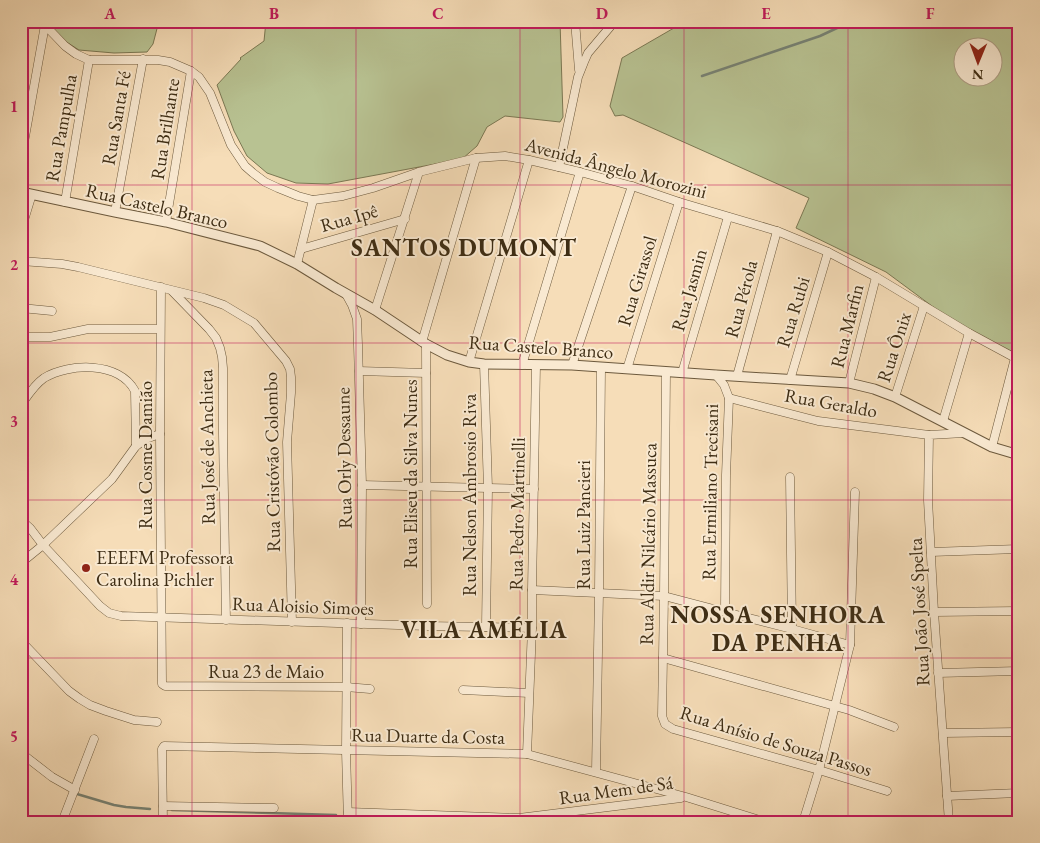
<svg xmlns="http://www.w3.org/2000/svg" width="1040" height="843" font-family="'EB Garamond',serif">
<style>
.green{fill:#b8c292;stroke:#7b7853;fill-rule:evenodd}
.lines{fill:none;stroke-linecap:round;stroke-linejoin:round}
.stream{stroke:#778274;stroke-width:2.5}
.minor-casing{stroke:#6c593d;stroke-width:9}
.tertiary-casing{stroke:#6c593d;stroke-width:11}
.minor{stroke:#f9e9d1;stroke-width:8}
.tertiary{stroke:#f9e9d1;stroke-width:9}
.grid{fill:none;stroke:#c2185b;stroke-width:1;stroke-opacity:0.55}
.poi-dot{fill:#8f2418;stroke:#f9e9d1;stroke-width:2}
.labels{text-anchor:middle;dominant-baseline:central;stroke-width:4;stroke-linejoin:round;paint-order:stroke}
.street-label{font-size:19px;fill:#3e2d14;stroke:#f9e9d1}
.poi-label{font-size:19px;fill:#3e2d14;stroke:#f9e9d1;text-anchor:start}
.district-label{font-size:24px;font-weight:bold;letter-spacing:1px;fill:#3e2d14;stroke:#f9e9d1}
.neatline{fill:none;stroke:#c2185b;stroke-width:2}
.grid-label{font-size:16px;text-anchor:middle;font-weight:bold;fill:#c2185b}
</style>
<rect width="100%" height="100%" fill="#f6ddb8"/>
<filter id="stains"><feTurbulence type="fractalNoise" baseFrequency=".004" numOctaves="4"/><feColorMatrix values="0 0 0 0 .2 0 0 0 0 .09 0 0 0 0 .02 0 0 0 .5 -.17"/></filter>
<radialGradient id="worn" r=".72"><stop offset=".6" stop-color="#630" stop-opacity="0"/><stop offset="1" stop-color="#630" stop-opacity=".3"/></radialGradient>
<!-- green -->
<g class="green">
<path d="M 33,21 L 159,21 L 153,44 L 147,52 L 114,53 L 79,50 Z"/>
<path d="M 266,21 L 560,21 L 563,117 L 560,122 L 505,116 L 487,127 L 477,146 L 462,159 L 328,184 L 296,183 L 267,173 L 247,156 L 234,131 L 217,85 L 241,59 L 240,58 L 264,41 Z"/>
<path d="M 686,21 L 1019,21 L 1019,356 L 963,329 L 886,272 L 796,228 L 809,198 L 623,115 L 615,116 L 610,106 L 622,58 ZM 962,48 L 992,48 L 992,78 L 962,78 Z"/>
</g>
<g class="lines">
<!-- stream -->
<g class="stream">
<path d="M 702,76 L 820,36 L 852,21"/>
<path d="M 77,794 L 114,805 L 126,807 L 150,809"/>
<path d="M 172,810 L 336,815"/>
</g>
<!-- minor casing -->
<g class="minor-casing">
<g id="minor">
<path d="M 41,21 L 65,46 L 76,54 L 89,60 L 158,60 L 170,62 L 191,71 L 199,77 L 210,93 L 231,145 L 245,166 L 253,173 L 265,182 L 278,188 L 298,196 L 313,200 L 343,196 L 373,188 L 419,172 L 476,158 L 505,156 L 529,160 L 580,172 L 632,186 L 679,202 L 777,231 L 828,252 L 876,277 L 969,333 L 1019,360"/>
<path d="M 575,21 L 579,70"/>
<path d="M 21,159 L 45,25"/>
<path d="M 559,167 L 578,77 L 584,62 L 588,53 L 615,21"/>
<path d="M 65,202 L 89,60"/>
<path d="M 115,212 L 143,59"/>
<path d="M 166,222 L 191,71"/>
<path d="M 21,230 L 32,194"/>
<path d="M 301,249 L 405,219"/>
<path d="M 21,261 L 62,264 L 78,267 L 204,298 L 224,305 L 254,323 L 286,361 L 290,369 L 291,377 L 291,393 L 287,442 L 292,622"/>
<path d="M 297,264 L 313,200"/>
<path d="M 161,287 L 160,434 L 162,684 L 165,686 L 346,687 L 370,689"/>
<path d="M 172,291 L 209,329 L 216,338 L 220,348 L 222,357 L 223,368 L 223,434 L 226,620"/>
<path d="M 346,294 L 352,305 L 357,319 L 358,345 L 362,485 L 361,624"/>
<path d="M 21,308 L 52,311"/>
<path d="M 375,310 L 419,172"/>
<path d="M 21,337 L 50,337 L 88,329 L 160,329"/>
<path d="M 422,342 L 476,158"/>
<path d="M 426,344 L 427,604"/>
<path d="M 469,362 L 529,160"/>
<path d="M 484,364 L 488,488 L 486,627"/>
<path d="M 522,365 L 580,172"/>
<path d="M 572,365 L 632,186"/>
<path d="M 627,369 L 679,202"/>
<path d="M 359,371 L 426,373"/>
<path d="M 666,372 L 664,596 L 662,716 L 665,724 L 673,729 L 819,770 L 887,791"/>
<path d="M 682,373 L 728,217"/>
<path d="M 716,375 L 724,385 L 729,398 L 726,475 L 725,612"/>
<path d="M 737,376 L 777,231"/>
<path d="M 790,380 L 828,252"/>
<path d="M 849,383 L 876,277"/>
<path d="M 895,397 L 924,306"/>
<path d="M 729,398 L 818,421 L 929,435"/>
<path d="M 21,405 C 28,395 34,385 44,378 C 69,363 119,361 135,391 L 136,446"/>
<path d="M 943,421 L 969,333"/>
<path d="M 992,447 L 1015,358"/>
<path d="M 790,477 L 792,629"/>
<path d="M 362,485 L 534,489"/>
<path d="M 21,520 L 30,528 L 43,545 L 100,606 L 109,613 L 121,616 L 428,626 L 532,628"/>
<path d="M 931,552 L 1019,549"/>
<path d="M 21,563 L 43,545 L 112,479 L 136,446 L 148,438 L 160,434"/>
<path d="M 532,590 L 664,596 L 725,612 L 792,629 L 850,645"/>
<path d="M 934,612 L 1019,611"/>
<path d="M 347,623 L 346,751 L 348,822"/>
<path d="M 21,641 L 69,691 L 80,699 L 90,705 L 106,711 L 134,720 L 157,722"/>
<path d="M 663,658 L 849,710 L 894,727"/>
<path d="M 938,673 L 1019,671"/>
<path d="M 463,690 L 529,693"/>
<path d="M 943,733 L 1019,732"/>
<path d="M 21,753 L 52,777 L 75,790"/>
<path d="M 527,754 L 532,628 L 532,590 L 536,365"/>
<path d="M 596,772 L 599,592 L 601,367"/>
<path d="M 947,796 L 1019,793"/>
<path d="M 163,806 L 274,808"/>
<path d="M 348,812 L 519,818 L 681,798"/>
<path d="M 62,822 L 94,739"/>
<path d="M 163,822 L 162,749 L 164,746 L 527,754 L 686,797 L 766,822"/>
<path d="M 803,822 L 819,770 L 850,645 L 855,492"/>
<path d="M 949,822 L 934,612 L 928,500 L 929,435 L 964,433"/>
</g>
</g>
<!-- tertiary casing -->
<g class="tertiary-casing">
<path id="tertiary" d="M 21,192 L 115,212 L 166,222 L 260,246 L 297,264 L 336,288 L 375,310 L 426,344 L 447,355 L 469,362 L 484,364 L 572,365 L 716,375 L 849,383 L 874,389 L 895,397 L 992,447 L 1019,455"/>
</g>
<!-- minor -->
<use href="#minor" class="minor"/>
<!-- tertiary -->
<use href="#tertiary" class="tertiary"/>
</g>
<!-- grid -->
<path class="grid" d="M 192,21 L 192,822M 356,21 L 356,822M 520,21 L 520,822M 684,21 L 684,822M 848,21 L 848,822M 21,185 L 1019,185M 21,343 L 1019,343M 21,500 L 1019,500M 21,658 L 1019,658"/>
<!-- markers -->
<circle class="poi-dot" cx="86" cy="568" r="5"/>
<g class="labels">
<!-- street labels -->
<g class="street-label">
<text transform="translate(116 118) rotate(-80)">Rua Santa Fé</text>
<text transform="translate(61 128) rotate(-80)">Rua Pampulha</text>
<text transform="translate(165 129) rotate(-81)">Rua Brilhante</text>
<text transform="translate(616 168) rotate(15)">Avenida Ângelo Morozini</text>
<text transform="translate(157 206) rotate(13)">Rua Castelo Branco</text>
<text transform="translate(349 218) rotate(-16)">Rua Ipê</text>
<text transform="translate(637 281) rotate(-73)">Rua Girassol</text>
<text transform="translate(689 290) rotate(-74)">Rua Jasmin</text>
<text transform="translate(741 299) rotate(-75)">Rua Pérola</text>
<text transform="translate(793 312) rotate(-73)">Rua Rubi</text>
<text transform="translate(847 326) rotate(-76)">Rua Marfin</text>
<text transform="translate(541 347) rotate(4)">Rua Castelo Branco</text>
<text transform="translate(894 347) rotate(-72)">Rua Ônix</text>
<text transform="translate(831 403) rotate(10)">Rua Geraldo</text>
<text transform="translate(207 447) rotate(-91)">Rua José de Anchieta</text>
<text transform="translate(145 455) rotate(-90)">Rua Cosme Damião</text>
<text transform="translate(344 458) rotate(-91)">Rua Orly Dessaune</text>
<text transform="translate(272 462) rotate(-91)">Rua Cristóvão Colombo</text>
<text transform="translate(410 474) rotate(-90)">Rua Eliseu da Silva Nunes</text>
<text transform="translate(710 492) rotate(-89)">Rua Ermiliano Trecisani</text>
<text transform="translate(469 495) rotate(-90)">Rua Nelson Ambrosio Riva</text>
<text transform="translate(517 514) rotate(-89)">Rua Pedro Martinelli</text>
<text transform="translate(583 525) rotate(-90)">Rua Luiz Pancieri</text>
<text transform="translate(648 544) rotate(-89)">Rua Aldir Nilcário Massuca</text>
<text transform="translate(303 606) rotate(2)">Rua Aloisio Simoes</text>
<text transform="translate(919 612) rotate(-93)">Rua João José Spelta</text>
<text x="266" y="671">Rua 23 de Maio</text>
<text transform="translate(428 736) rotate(1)">Rua Duarte da Costa</text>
<text transform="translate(776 741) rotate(17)">Rua Anísio de Souza Passos</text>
<text transform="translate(616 790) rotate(-8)">Rua Mem de Sá</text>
</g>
<!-- poi labels -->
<g class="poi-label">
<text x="96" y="557">EEEFM Professora<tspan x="96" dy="22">Carolina Pichler</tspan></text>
</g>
<!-- district labels -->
<g class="district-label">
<text x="464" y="247">SANTOS DUMONT</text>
<text x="778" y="614">NOSSA SENHORA<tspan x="778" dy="28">DA PENHA</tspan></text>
<text x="484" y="629">VILA AMÉLIA</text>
</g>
</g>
<!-- margin -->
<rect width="1040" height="843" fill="none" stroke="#f6ddb8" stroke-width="55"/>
<!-- north arrow -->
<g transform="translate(978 62) rotate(181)"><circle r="24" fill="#f9e9d1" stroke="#ae9e85"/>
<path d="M0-4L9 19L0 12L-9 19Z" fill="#8f2418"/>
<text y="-8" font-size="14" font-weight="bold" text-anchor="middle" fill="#3e2d14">N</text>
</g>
<rect x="28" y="28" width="984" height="788" class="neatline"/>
<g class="grid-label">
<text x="110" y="19">A</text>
<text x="274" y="19">B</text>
<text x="438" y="19">C</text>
<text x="602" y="19">D</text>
<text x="766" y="19">E</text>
<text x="930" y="19">F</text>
<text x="14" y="112">1</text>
<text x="14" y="270">2</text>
<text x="14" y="427">3</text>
<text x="14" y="585">4</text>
<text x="14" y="742">5</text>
</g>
<rect width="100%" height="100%" filter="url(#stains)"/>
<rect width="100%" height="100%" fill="url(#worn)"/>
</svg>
